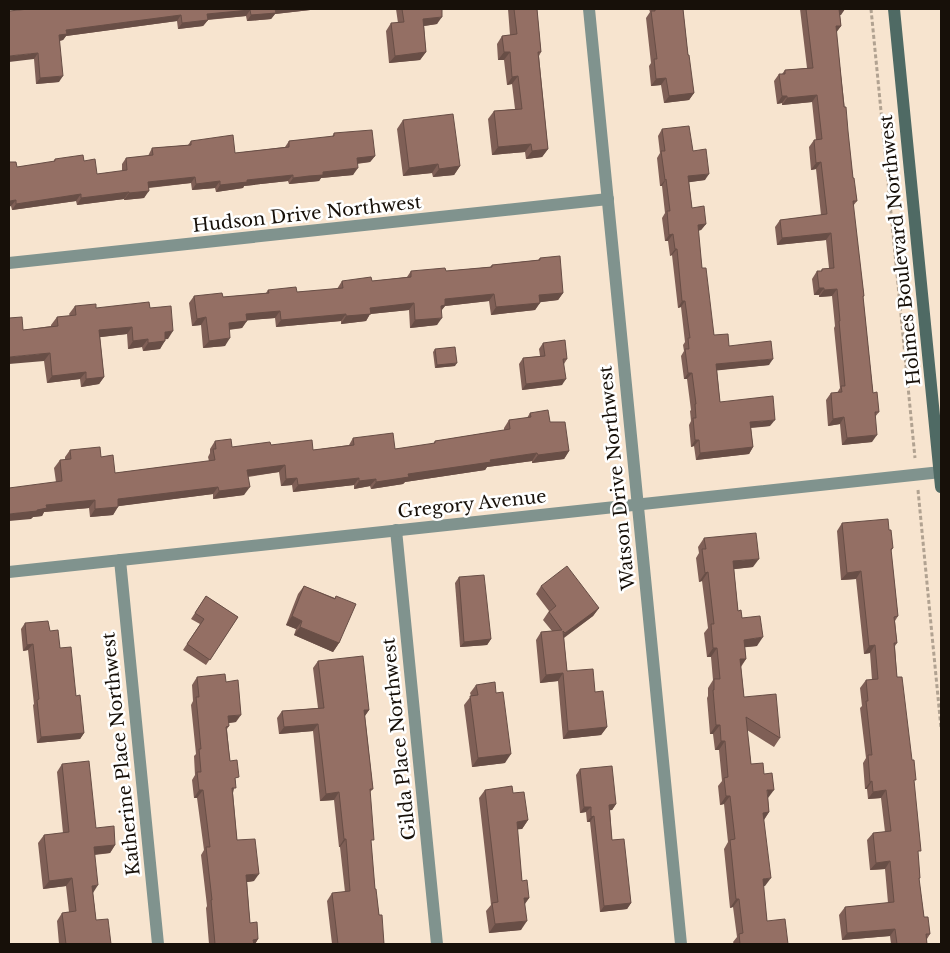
<svg xmlns="http://www.w3.org/2000/svg" width="950" height="953" font-family="'Libre Baskerville',serif">
<style>
.lines{fill:none;stroke-linecap:round;stroke-linejoin:round}
.path{stroke:#b1a291;stroke-width:3;stroke-dasharray:4 2.5;stroke-linecap:butt}
.street{stroke:#80938e;stroke-width:12}
.secondary{stroke:#4f6a64;stroke-width:12}
.wall{fill:#7f5f56}
.shaded-wall{fill:#684e46}
.building{fill:#946f64;stroke:#684e46}
.labels{text-anchor:middle;dominant-baseline:central;stroke-width:5;stroke-linejoin:round;paint-order:stroke}
.street-label{font-size:18px;fill:#171009;stroke:#fff}
</style>
<rect width="100%" height="100%" fill="#f7e4cf"/>
<g class="lines">
<!-- path -->
<g class="path">
<path d="M 871,9 L 915,458"/>
<path d="M 918,490 L 941,728"/>
</g>
<!-- street -->
<g class="street">
<path d="M 589,9 L 681,944"/>
<path d="M 9,263 L 608,199"/>
<path d="M 396,530 L 437,944"/>
<path d="M 120,560 L 158,944"/>
<path d="M 9,572 L 941,472"/>
</g>
<!-- secondary -->
<path class="secondary" d="M 894,9 L 941,487"/>
</g>
<!-- wall -->
<g class="wall">
<path d="M 319,9 L 275,14 L 271,19 L 247,21 L 246,16 L 208,20 L 203,26 L 178,29 L 177,21 L 66,36 L 63,40 L 60,41 L 59,82 L 36,84 L 34,59 L 9,11 Z"/>
<path d="M 396,9 L 442,9 L 437,24 L 424,26 L 426,52 L 420,60 L 389,63 L 386,31 L 391,23 L 398,23 Z"/>
<path d="M 508,9 L 537,9 L 541,52 L 539,56 L 548,149 L 542,157 L 526,159 L 525,152 L 492,155 L 488,119 L 494,111 L 515,109 L 512,84 L 507,85 L 504,60 L 498,60 L 497,44 L 502,36 L 510,35 Z"/>
<path d="M 649,9 L 683,9 L 688,55 L 694,93 L 689,100 L 664,103 L 661,85 L 651,86 L 649,66 L 651,63 L 646,18 L 650,12 Z"/>
<path d="M 800,9 L 845,9 L 840,15 L 841,26 L 836,32 L 853,178 L 857,201 L 853,206 L 864,296 L 863,297 L 873,393 L 879,412 L 875,417 L 872,442 L 842,445 L 840,424 L 828,426 L 826,400 L 831,393 L 837,393 L 840,388 L 834,328 L 835,326 L 832,296 L 819,297 L 819,295 L 814,295 L 812,279 L 817,271 L 821,271 L 822,269 L 829,268 L 826,240 L 777,245 L 775,227 L 780,220 L 821,215 L 816,169 L 811,170 L 809,147 L 814,140 L 816,140 L 812,102 L 782,105 L 782,103 L 777,104 L 774,81 L 779,74 L 782,74 L 785,70 L 807,68 Z"/>
<path d="M 403,120 L 460,166 L 454,175 L 433,177 L 432,173 L 403,176 L 397,129 Z"/>
<path d="M 662,129 L 693,151 L 705,180 L 689,182 L 692,208 L 706,224 L 701,230 L 698,231 L 702,268 L 714,335 L 729,346 L 769,365 L 717,370 L 720,402 L 770,426 L 751,428 L 753,447 L 749,454 L 696,460 L 694,446 L 691,447 L 689,425 L 691,421 L 690,411 L 691,410 L 687,379 L 684,379 L 681,356 L 684,351 L 683,345 L 685,342 L 681,307 L 678,308 L 672,255 L 670,256 L 668,241 L 665,241 L 662,218 L 665,213 L 662,186 L 660,186 L 657,158 L 660,153 L 658,136 Z"/>
<path d="M 334,133 L 375,156 L 370,162 L 357,164 L 353,175 L 321,178 L 319,181 L 289,184 L 288,181 L 244,186 L 243,188 L 216,192 L 215,188 L 192,190 L 191,183 L 149,188 L 144,198 L 124,200 L 124,199 L 77,205 L 76,201 L 12,210 L 11,206 L 17,167 L 53,162 L 55,159 L 84,161 L 97,174 L 122,171 L 122,164 L 126,158 L 148,156 L 152,148 L 188,145 L 191,141 L 235,153 L 285,147 L 289,141 L 332,137 Z"/>
<path d="M 540,258 L 563,293 L 558,300 L 540,302 L 535,310 L 491,315 L 489,301 L 445,306 L 441,311 L 437,325 L 410,328 L 409,310 L 370,314 L 366,321 L 341,324 L 341,321 L 276,327 L 275,318 L 247,320 L 242,328 L 229,330 L 225,346 L 203,348 L 201,325 L 192,326 L 189,303 L 194,296 L 223,297 L 266,293 L 268,290 L 297,292 L 337,289 L 342,281 L 372,281 L 407,277 L 411,271 L 446,271 L 490,267 L 492,265 L 538,260 Z"/>
<path d="M 75,306 L 96,308 L 150,308 L 168,339 L 165,339 L 160,349 L 143,351 L 142,347 L 128,349 L 127,334 L 100,337 L 104,377 L 99,384 L 81,387 L 80,379 L 47,383 L 44,361 L 23,330 L 51,326 L 51,325 L 57,317 L 70,316 L 69,314 Z"/>
<path d="M 543,343 L 567,359 L 564,364 L 562,385 L 522,390 L 519,364 L 523,358 L 540,356 L 539,349 Z"/>
<path d="M 435,349 L 455,366 L 435,368 L 433,352 Z"/>
<path d="M 530,413 L 550,422 L 569,451 L 564,459 L 532,463 L 532,461 L 487,467 L 485,470 L 405,482 L 403,484 L 371,489 L 370,486 L 354,489 L 354,485 L 293,492 L 292,485 L 281,486 L 279,472 L 248,477 L 244,495 L 213,499 L 213,494 L 118,506 L 113,515 L 90,517 L 89,508 L 44,512 L 42,516 L 33,517 L 31,519 L 56,482 L 54,468 L 60,460 L 65,460 L 65,457 L 70,450 L 101,457 L 115,473 L 209,461 L 208,457 L 210,453 L 210,449 L 215,441 L 232,447 L 271,445 L 313,450 L 349,445 L 353,438 L 395,449 L 433,444 L 435,441 L 504,430 L 504,428 L 509,420 L 527,418 Z"/>
<path d="M 842,523 L 889,530 L 893,548 L 891,551 L 898,616 L 895,621 L 897,643 L 895,646 L 897,677 L 914,783 L 918,855 L 920,878 L 919,879 L 924,917 L 930,934 L 927,939 L 927,944 L 891,944 L 890,936 L 842,940 L 839,915 L 845,907 L 888,903 L 885,869 L 870,870 L 867,840 L 873,833 L 885,832 L 881,798 L 868,799 L 867,789 L 865,789 L 863,763 L 866,758 L 860,708 L 862,706 L 860,688 L 866,680 L 872,680 L 870,653 L 864,654 L 856,579 L 841,580 L 837,531 Z"/>
<path d="M 704,538 L 753,567 L 734,569 L 738,611 L 757,646 L 745,647 L 746,659 L 741,667 L 744,697 L 780,738 L 774,747 L 747,730 L 751,764 L 768,798 L 769,812 L 764,820 L 765,886 L 763,886 L 767,921 L 788,944 L 734,944 L 733,942 L 737,937 L 733,907 L 730,908 L 724,849 L 728,842 L 724,804 L 720,805 L 718,786 L 722,781 L 719,750 L 715,750 L 713,734 L 710,734 L 707,698 L 708,696 L 708,688 L 713,680 L 711,657 L 707,657 L 704,633 L 708,628 L 702,581 L 699,582 L 696,558 L 699,553 L 698,547 Z"/>
<path d="M 459,577 L 491,639 L 487,645 L 460,647 L 455,583 Z"/>
<path d="M 304,586 L 335,598 L 336,596 L 339,643 L 333,652 L 294,635 L 296,629 L 286,625 L 298,594 Z"/>
<path d="M 541,586 L 599,608 L 593,616 L 564,638 L 567,671 L 595,692 L 607,727 L 601,735 L 563,739 L 558,681 L 540,683 L 536,640 L 541,632 L 552,631 L 543,620 L 549,611 L 536,594 Z"/>
<path d="M 206,596 L 238,617 L 206,665 L 183,650 L 200,624 L 191,619 Z"/>
<path d="M 25,623 L 50,631 L 60,648 L 76,696 L 84,733 L 80,739 L 37,743 L 33,705 L 34,704 L 28,650 L 23,651 L 21,629 Z"/>
<path d="M 318,661 L 369,710 L 365,716 L 373,789 L 370,792 L 371,844 L 375,889 L 384,944 L 332,944 L 327,901 L 332,893 L 345,892 L 340,847 L 339,847 L 334,800 L 320,801 L 313,731 L 279,734 L 277,718 L 282,711 L 318,708 L 313,668 Z"/>
<path d="M 197,677 L 226,682 L 236,722 L 228,723 L 229,726 L 227,729 L 230,761 L 236,782 L 233,793 L 237,840 L 254,881 L 247,882 L 250,923 L 258,939 L 255,944 L 209,944 L 206,908 L 207,906 L 201,855 L 204,850 L 197,798 L 194,798 L 192,780 L 195,775 L 194,756 L 196,754 L 191,705 L 193,701 L 192,685 Z"/>
<path d="M 476,685 L 505,763 L 472,767 L 464,705 L 471,696 L 470,693 Z"/>
<path d="M 62,764 L 96,828 L 115,845 L 110,853 L 95,855 L 93,893 L 96,920 L 111,944 L 59,944 L 57,921 L 62,913 L 69,912 L 66,886 L 43,889 L 38,843 L 44,835 L 63,833 L 57,772 Z"/>
<path d="M 580,769 L 616,804 L 612,810 L 610,810 L 612,840 L 631,903 L 627,909 L 600,912 L 590,822 L 587,822 L 586,812 L 580,813 L 576,775 Z"/>
<path d="M 485,790 L 513,793 L 528,820 L 522,829 L 517,829 L 522,881 L 529,898 L 525,904 L 521,930 L 489,933 L 486,911 L 491,905 L 479,798 Z"/>
</g>
<!-- shaded-wall -->
<g class="shaded-wall">
<path d="M 275,9 L 319,9 L 275,14 L 271,19 L 247,21 L 251,15 Z"/>
<path d="M 839,9 L 845,9 L 841,15 L 834,16 Z"/>
<path d="M 250,10 L 246,16 L 203,20 L 207,14 Z"/>
<path d="M 181,15 L 177,21 L 66,36 L 63,40 L 55,41 L 59,35 L 66,30 Z"/>
<path d="M 442,17 L 437,24 L 417,27 L 423,19 Z"/>
<path d="M 208,20 L 203,26 L 178,29 L 182,23 Z"/>
<path d="M 836,26 L 841,26 L 836,33 Z"/>
<path d="M 426,52 L 420,60 L 389,63 L 395,56 Z"/>
<path d="M 504,52 L 510,52 L 504,60 L 498,60 Z"/>
<path d="M 38,53 L 34,59 L 9,62 L 9,56 Z"/>
<path d="M 63,76 L 59,82 L 36,84 L 40,78 Z"/>
<path d="M 518,76 L 512,84 L 507,85 L 512,77 Z"/>
<path d="M 666,78 L 661,85 L 651,86 L 656,79 Z"/>
<path d="M 694,93 L 689,100 L 664,103 L 669,96 Z"/>
<path d="M 817,95 L 812,102 L 782,105 L 787,98 Z"/>
<path d="M 782,96 L 787,96 L 782,103 L 777,104 Z"/>
<path d="M 531,144 L 525,152 L 492,155 L 498,147 Z"/>
<path d="M 548,149 L 542,157 L 526,159 L 532,151 Z"/>
<path d="M 375,156 L 370,162 L 352,164 L 357,158 Z"/>
<path d="M 821,162 L 816,169 L 811,170 L 816,163 Z"/>
<path d="M 438,164 L 432,173 L 403,176 L 409,168 Z"/>
<path d="M 460,166 L 454,175 L 433,177 L 439,169 Z"/>
<path d="M 358,168 L 353,175 L 321,178 L 319,181 L 289,184 L 293,178 L 323,172 Z"/>
<path d="M 709,174 L 705,180 L 684,183 L 688,176 Z"/>
<path d="M 293,175 L 288,181 L 244,186 L 243,188 L 216,192 L 220,185 L 247,180 Z"/>
<path d="M 195,177 L 191,183 L 144,188 L 148,182 Z"/>
<path d="M 666,179 L 662,186 L 660,186 L 665,180 Z"/>
<path d="M 220,181 L 215,188 L 192,190 L 196,184 Z"/>
<path d="M 149,191 L 144,198 L 124,200 L 129,193 Z"/>
<path d="M 129,192 L 124,199 L 77,205 L 81,198 Z"/>
<path d="M 81,194 L 76,201 L 12,210 L 16,204 Z"/>
<path d="M 16,200 L 11,206 L 9,207 L 9,201 Z"/>
<path d="M 706,224 L 701,230 L 693,231 L 698,225 Z"/>
<path d="M 831,233 L 826,240 L 777,245 L 782,238 Z"/>
<path d="M 673,234 L 668,241 L 665,241 L 669,235 Z"/>
<path d="M 675,249 L 677,249 L 672,255 L 670,256 Z"/>
<path d="M 819,288 L 824,288 L 819,295 L 814,295 Z"/>
<path d="M 837,289 L 832,296 L 819,297 L 824,290 Z"/>
<path d="M 563,293 L 558,300 L 534,303 L 539,295 Z"/>
<path d="M 494,294 L 489,301 L 445,306 L 440,312 L 436,313 L 445,299 Z"/>
<path d="M 682,301 L 685,301 L 681,307 L 678,308 Z"/>
<path d="M 414,303 L 409,310 L 370,314 L 366,321 L 341,324 L 346,316 L 370,308 Z"/>
<path d="M 540,303 L 535,310 L 491,315 L 496,307 Z"/>
<path d="M 280,311 L 275,318 L 241,321 L 246,314 Z"/>
<path d="M 346,314 L 341,321 L 276,327 L 281,320 Z"/>
<path d="M 206,317 L 201,325 L 192,326 L 197,319 Z"/>
<path d="M 442,318 L 437,325 L 410,328 L 415,320 Z"/>
<path d="M 247,321 L 242,328 L 223,330 L 229,323 Z"/>
<path d="M 132,327 L 127,334 L 93,338 L 99,330 Z"/>
<path d="M 173,331 L 168,339 L 159,340 L 165,332 Z"/>
<path d="M 230,338 L 225,346 L 203,348 L 209,341 Z"/>
<path d="M 148,339 L 142,347 L 128,349 L 133,341 Z"/>
<path d="M 165,341 L 160,349 L 143,351 L 148,343 Z"/>
<path d="M 50,353 L 44,361 L 9,364 L 9,357 Z"/>
<path d="M 773,359 L 769,365 L 712,371 L 716,364 Z"/>
<path d="M 457,363 L 455,366 L 435,368 L 437,365 Z"/>
<path d="M 86,372 L 80,379 L 47,383 L 52,376 Z"/>
<path d="M 688,373 L 692,373 L 687,379 L 684,379 Z"/>
<path d="M 104,377 L 99,384 L 81,387 L 86,379 Z"/>
<path d="M 566,379 L 562,385 L 522,390 L 526,384 Z"/>
<path d="M 844,417 L 840,424 L 828,426 L 833,419 Z"/>
<path d="M 775,420 L 770,426 L 746,428 L 750,422 Z"/>
<path d="M 877,435 L 872,442 L 842,445 L 847,438 Z"/>
<path d="M 695,440 L 699,440 L 694,446 L 691,447 Z"/>
<path d="M 753,447 L 749,454 L 696,460 L 700,453 Z"/>
<path d="M 569,451 L 564,459 L 532,463 L 538,455 Z"/>
<path d="M 537,453 L 532,461 L 487,467 L 485,470 L 405,482 L 403,484 L 371,489 L 376,482 L 408,474 L 490,460 Z"/>
<path d="M 285,465 L 279,472 L 242,477 L 247,470 Z"/>
<path d="M 297,478 L 292,485 L 281,486 L 286,479 Z"/>
<path d="M 359,478 L 354,485 L 293,492 L 298,485 Z"/>
<path d="M 376,479 L 370,486 L 354,489 L 359,481 Z"/>
<path d="M 218,487 L 213,494 L 112,507 L 118,499 Z"/>
<path d="M 250,487 L 244,495 L 213,499 L 219,491 Z"/>
<path d="M 95,500 L 89,508 L 44,512 L 42,516 L 33,517 L 31,519 L 9,521 L 9,514 L 37,510 L 46,505 Z"/>
<path d="M 118,507 L 113,515 L 90,517 L 95,509 Z"/>
<path d="M 759,559 L 753,567 L 727,570 L 733,561 Z"/>
<path d="M 861,571 L 856,579 L 841,580 L 847,573 Z"/>
<path d="M 708,572 L 702,581 L 699,582 L 705,573 Z"/>
<path d="M 599,608 L 593,616 L 559,641 L 565,633 Z"/>
<path d="M 292,616 L 302,621 L 296,629 L 286,625 Z"/>
<path d="M 300,627 L 339,643 L 333,652 L 294,635 Z"/>
<path d="M 763,637 L 757,646 L 738,648 L 744,640 Z"/>
<path d="M 491,639 L 487,645 L 460,647 L 464,642 Z"/>
<path d="M 33,644 L 28,650 L 23,651 L 27,645 Z"/>
<path d="M 875,645 L 870,653 L 864,654 L 869,646 Z"/>
<path d="M 713,648 L 717,648 L 711,657 L 707,657 Z"/>
<path d="M 740,659 L 746,659 L 740,667 Z"/>
<path d="M 563,673 L 558,681 L 540,683 L 546,675 Z"/>
<path d="M 364,710 L 369,710 L 364,717 Z"/>
<path d="M 241,715 L 236,722 L 222,724 L 228,716 Z"/>
<path d="M 318,724 L 313,731 L 279,734 L 284,727 Z"/>
<path d="M 716,725 L 720,725 L 713,734 L 710,734 Z"/>
<path d="M 607,727 L 601,735 L 563,739 L 568,731 Z"/>
<path d="M 84,733 L 80,739 L 37,743 L 41,737 Z"/>
<path d="M 721,741 L 725,741 L 719,750 L 715,750 Z"/>
<path d="M 511,754 L 505,763 L 472,767 L 478,758 Z"/>
<path d="M 872,781 L 867,789 L 865,789 L 870,782 Z"/>
<path d="M 199,790 L 203,790 L 197,798 L 194,798 Z"/>
<path d="M 767,790 L 774,790 L 768,798 Z"/>
<path d="M 886,790 L 881,798 L 868,799 L 873,792 Z"/>
<path d="M 339,792 L 334,800 L 320,801 L 326,794 Z"/>
<path d="M 726,796 L 730,796 L 724,804 L 720,805 Z"/>
<path d="M 616,804 L 612,810 L 605,811 L 609,805 Z"/>
<path d="M 584,807 L 591,807 L 586,812 L 580,813 Z"/>
<path d="M 769,812 L 763,821 L 763,813 Z"/>
<path d="M 594,816 L 590,822 L 587,822 L 591,817 Z"/>
<path d="M 528,820 L 522,829 L 511,830 L 517,822 Z"/>
<path d="M 344,839 L 346,839 L 340,847 L 339,847 Z"/>
<path d="M 115,845 L 110,853 L 88,855 L 94,847 Z"/>
<path d="M 890,861 L 885,869 L 870,870 L 876,863 Z"/>
<path d="M 259,874 L 254,881 L 241,883 L 246,875 Z"/>
<path d="M 72,878 L 66,886 L 43,889 L 49,881 Z"/>
<path d="M 771,878 L 765,886 L 757,887 L 763,879 Z"/>
<path d="M 98,885 L 93,893 L 92,886 Z"/>
<path d="M 524,898 L 529,898 L 523,906 Z"/>
<path d="M 736,899 L 739,899 L 733,907 L 730,908 Z"/>
<path d="M 631,903 L 627,909 L 600,912 L 604,906 Z"/>
<path d="M 527,921 L 521,930 L 489,933 L 495,924 Z"/>
<path d="M 895,929 L 890,936 L 842,940 L 847,933 Z"/>
<path d="M 258,939 L 255,944 L 250,944 L 253,940 Z"/>
</g>
<!-- building -->
<g class="building">
<path d="M 29,9 L 275,9 L 276,13 L 251,15 L 250,10 L 207,14 L 208,20 L 182,23 L 181,15 L 66,30 L 67,34 L 59,35 L 63,76 L 40,78 L 38,53 L 9,56 L 9,11 Z"/>
<path d="M 402,9 L 442,9 L 442,17 L 423,19 L 426,52 L 395,56 L 391,23 L 404,22 Z"/>
<path d="M 514,9 L 537,9 L 541,52 L 538,52 L 548,149 L 532,151 L 531,144 L 498,147 L 494,111 L 522,109 L 518,76 L 512,77 L 510,52 L 504,52 L 502,36 L 517,34 Z"/>
<path d="M 655,9 L 683,9 L 688,55 L 689,55 L 694,93 L 669,96 L 666,78 L 656,79 L 654,59 L 657,59 L 651,11 L 655,11 Z"/>
<path d="M 806,9 L 839,9 L 841,26 L 836,26 L 844,107 L 846,107 L 848,131 L 853,178 L 854,178 L 857,201 L 853,201 L 862,279 L 864,296 L 863,296 L 873,393 L 877,392 L 879,412 L 875,412 L 877,435 L 847,438 L 844,417 L 833,419 L 831,393 L 842,392 L 841,386 L 845,386 L 839,321 L 840,321 L 837,289 L 824,290 L 824,288 L 819,288 L 817,271 L 822,271 L 822,269 L 834,268 L 831,233 L 782,238 L 780,220 L 827,214 L 821,162 L 816,163 L 814,140 L 822,139 L 817,95 L 787,98 L 787,96 L 782,96 L 779,74 L 785,74 L 785,70 L 813,68 Z"/>
<path d="M 453,114 L 460,166 L 439,169 L 438,164 L 409,168 L 403,120 Z"/>
<path d="M 689,126 L 693,151 L 706,149 L 709,174 L 688,176 L 692,208 L 704,206 L 706,224 L 698,225 L 702,268 L 706,268 L 714,335 L 728,334 L 729,346 L 771,341 L 773,359 L 716,364 L 720,402 L 773,396 L 775,420 L 750,422 L 753,447 L 700,453 L 699,440 L 695,440 L 693,418 L 696,418 L 695,404 L 696,404 L 692,373 L 688,373 L 685,349 L 689,349 L 688,338 L 690,338 L 685,301 L 682,301 L 677,249 L 675,249 L 673,234 L 669,235 L 667,211 L 670,211 L 666,179 L 665,180 L 661,151 L 665,151 L 662,129 Z"/>
<path d="M 372,130 L 375,156 L 357,158 L 358,168 L 323,172 L 323,175 L 309,176 L 293,178 L 293,175 L 247,180 L 247,182 L 220,185 L 220,181 L 196,184 L 195,177 L 148,182 L 149,191 L 129,193 L 129,192 L 81,198 L 81,194 L 16,204 L 16,200 L 9,201 L 9,162 L 16,162 L 17,167 L 55,161 L 55,159 L 83,155 L 84,161 L 95,159 L 97,174 L 127,170 L 126,158 L 153,155 L 152,148 L 191,145 L 191,141 L 233,135 L 235,153 L 289,147 L 289,141 L 334,136 L 334,133 Z"/>
<path d="M 560,256 L 563,293 L 539,295 L 540,303 L 496,307 L 494,294 L 445,299 L 445,305 L 441,306 L 442,318 L 415,320 L 414,303 L 370,308 L 371,314 L 346,316 L 346,314 L 281,320 L 280,311 L 246,314 L 247,321 L 229,323 L 230,338 L 209,341 L 206,317 L 197,319 L 194,296 L 222,293 L 223,297 L 269,293 L 268,290 L 296,287 L 297,292 L 343,288 L 342,281 L 371,277 L 372,281 L 411,277 L 411,271 L 445,268 L 446,271 L 492,267 L 492,265 L 540,260 L 540,258 Z"/>
<path d="M 149,302 L 150,308 L 171,306 L 173,331 L 165,332 L 165,341 L 148,343 L 148,339 L 133,341 L 132,327 L 99,330 L 104,377 L 86,379 L 86,372 L 52,376 L 50,353 L 9,357 L 9,318 L 22,317 L 23,330 L 58,326 L 57,317 L 76,315 L 75,306 L 96,304 L 96,308 Z"/>
<path d="M 565,340 L 567,359 L 563,359 L 566,379 L 526,384 L 523,358 L 545,356 L 543,343 Z"/>
<path d="M 455,347 L 457,363 L 437,365 L 435,349 Z"/>
<path d="M 548,410 L 550,422 L 565,422 L 569,451 L 538,455 L 537,453 L 490,460 L 491,462 L 408,474 L 409,477 L 376,482 L 376,479 L 359,481 L 359,478 L 298,485 L 297,478 L 286,479 L 285,465 L 247,470 L 250,487 L 219,491 L 218,487 L 118,499 L 118,507 L 95,509 L 95,500 L 46,505 L 47,508 L 37,510 L 37,511 L 9,514 L 9,488 L 62,481 L 60,460 L 71,459 L 70,450 L 100,447 L 101,457 L 113,455 L 115,473 L 215,460 L 213,449 L 216,449 L 215,441 L 231,439 L 232,447 L 270,442 L 271,445 L 312,440 L 313,450 L 354,445 L 353,438 L 393,433 L 395,449 L 435,443 L 435,441 L 510,429 L 509,420 L 531,417 L 530,413 Z"/>
<path d="M 888,519 L 889,530 L 891,530 L 893,548 L 891,549 L 898,616 L 894,617 L 897,643 L 894,643 L 897,677 L 902,677 L 912,760 L 914,760 L 916,780 L 914,780 L 921,851 L 918,851 L 920,878 L 919,878 L 924,917 L 928,917 L 930,934 L 926,934 L 927,944 L 897,944 L 895,929 L 847,933 L 845,907 L 894,902 L 890,861 L 876,863 L 873,833 L 891,831 L 886,790 L 873,792 L 872,781 L 870,782 L 868,755 L 872,755 L 866,701 L 868,701 L 866,680 L 878,679 L 875,645 L 869,646 L 861,571 L 847,573 L 842,523 Z"/>
<path d="M 756,533 L 759,559 L 733,561 L 738,611 L 741,610 L 742,618 L 760,616 L 763,637 L 744,640 L 746,659 L 740,659 L 744,697 L 776,694 L 780,738 L 746,717 L 751,764 L 763,763 L 764,774 L 772,773 L 774,790 L 767,790 L 769,812 L 763,813 L 771,878 L 763,879 L 767,921 L 785,919 L 788,944 L 740,944 L 739,934 L 743,933 L 739,899 L 736,899 L 730,840 L 735,839 L 730,796 L 726,796 L 724,778 L 728,777 L 725,741 L 721,741 L 720,725 L 716,725 L 713,690 L 714,690 L 714,679 L 720,679 L 717,648 L 713,648 L 711,624 L 714,624 L 708,572 L 705,573 L 702,549 L 706,549 L 704,538 Z"/>
<path d="M 567,566 L 599,608 L 565,633 L 563,631 L 567,671 L 593,669 L 595,692 L 603,691 L 607,727 L 568,731 L 563,673 L 546,675 L 541,632 L 562,630 L 549,612 L 556,606 L 541,586 Z"/>
<path d="M 484,575 L 491,639 L 464,642 L 459,577 Z"/>
<path d="M 304,586 L 335,599 L 336,596 L 356,604 L 339,643 L 300,627 L 302,621 L 292,616 Z"/>
<path d="M 206,596 L 238,617 L 210,660 L 187,644 L 204,619 L 195,613 Z"/>
<path d="M 48,621 L 50,631 L 58,630 L 60,648 L 71,647 L 76,696 L 80,695 L 84,733 L 41,737 L 37,700 L 39,699 L 33,644 L 27,645 L 25,623 Z"/>
<path d="M 363,656 L 369,710 L 364,710 L 373,789 L 370,789 L 374,840 L 371,840 L 375,889 L 376,889 L 379,915 L 382,915 L 384,944 L 338,944 L 332,893 L 350,891 L 346,839 L 344,839 L 339,792 L 326,794 L 318,724 L 284,727 L 282,711 L 324,708 L 318,661 Z"/>
<path d="M 225,674 L 226,682 L 238,680 L 241,715 L 228,716 L 229,726 L 226,727 L 230,761 L 237,760 L 239,777 L 235,778 L 236,788 L 232,788 L 237,840 L 255,839 L 259,874 L 246,875 L 250,923 L 257,922 L 258,939 L 253,940 L 254,944 L 215,944 L 211,900 L 212,900 L 206,847 L 210,847 L 203,790 L 199,790 L 197,772 L 201,772 L 199,749 L 201,749 L 196,697 L 199,697 L 197,677 Z"/>
<path d="M 495,682 L 496,693 L 503,692 L 511,754 L 478,758 L 470,696 L 478,695 L 476,685 Z"/>
<path d="M 89,761 L 96,828 L 114,826 L 115,845 L 94,847 L 98,885 L 92,886 L 96,920 L 108,919 L 111,944 L 66,944 L 62,913 L 76,911 L 72,878 L 49,881 L 44,835 L 69,832 L 62,764 Z"/>
<path d="M 612,766 L 616,804 L 609,805 L 612,840 L 624,839 L 631,903 L 604,906 L 594,816 L 591,817 L 591,807 L 584,807 L 580,769 Z"/>
<path d="M 512,786 L 513,793 L 524,792 L 528,820 L 517,822 L 522,881 L 527,880 L 529,898 L 524,898 L 527,921 L 495,924 L 492,903 L 498,902 L 485,790 Z"/>
</g>
<g class="labels">
<!-- street labels -->
<g class="street-label">
<text transform="translate(307 214) rotate(-6)">Hudson Drive Northwest</text>
<text transform="translate(900 250) rotate(-96)">Holmes Boulevard Northwest</text>
<text transform="translate(617 478) rotate(-96)">Watson Drive Northwest</text>
<text transform="translate(472 504) rotate(-6)">Gregory Avenue</text>
<text transform="translate(399 739) rotate(-96)">Gilda Place Northwest</text>
<text transform="translate(121 754) rotate(-96)">Katherine Place Northwest</text>
</g>
</g>
<!-- border -->
<rect width="950" height="953" fill="none" stroke="#171009" stroke-width="20"/>
</svg>
